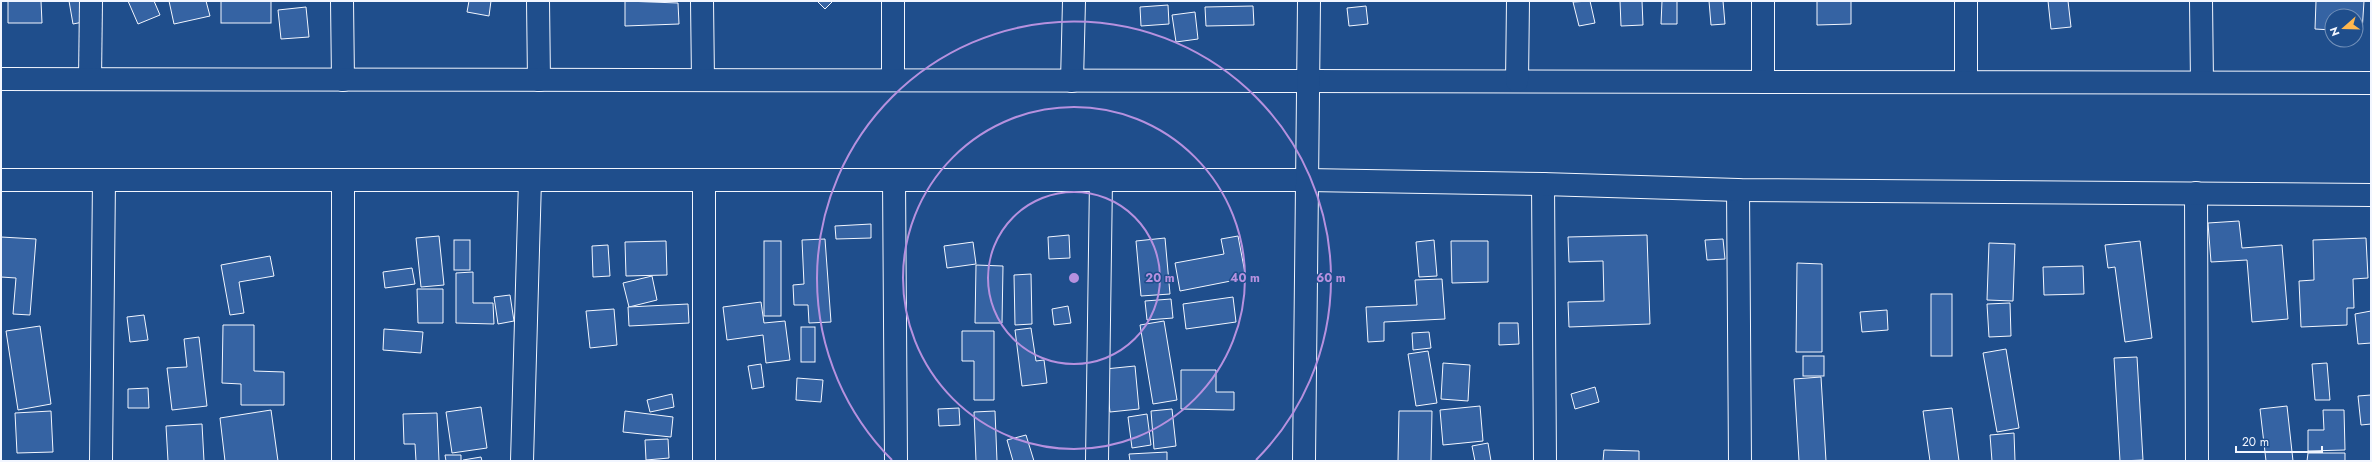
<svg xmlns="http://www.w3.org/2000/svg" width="2372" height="462" font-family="Jost,sans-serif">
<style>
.building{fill:#3563a3;stroke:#f2f6ff}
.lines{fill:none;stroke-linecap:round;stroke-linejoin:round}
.street-casing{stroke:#f2f6ff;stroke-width:24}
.secondary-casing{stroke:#f2f6ff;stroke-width:24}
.street{stroke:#1f4e8c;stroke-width:22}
.secondary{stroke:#1f4e8c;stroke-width:22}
.ring{fill:none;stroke:#b691df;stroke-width:2}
.centre{fill:#b691df;stroke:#1f4e8c;stroke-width:2}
.ring-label{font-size:12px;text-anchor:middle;font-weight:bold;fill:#b691df;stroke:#1f4e8c;stroke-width:3;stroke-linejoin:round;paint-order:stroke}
</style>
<rect width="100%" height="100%" fill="#1f4e8c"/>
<!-- building -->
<g class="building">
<path d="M 8,1 L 41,1 L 42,23 L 8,23 Z"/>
<path d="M 69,1 L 84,1 L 88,21 L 73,24 Z"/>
<path d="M 128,1 L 154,1 L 160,15 L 138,24 Z"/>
<path d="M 169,1 L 206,1 L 210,16 L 174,24 Z"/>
<rect x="221" y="1" width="50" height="22"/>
<path d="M 469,1 L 491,1 L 489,16 L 467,12 Z"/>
<path d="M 625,1 L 678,3 L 679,24 L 625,26 Z"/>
<path d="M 817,1 L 833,1 L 825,9 Z"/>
<path d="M 1590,1 L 1595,23 L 1579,26 L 1573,2 Z"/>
<path d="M 1620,1 L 1642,1 L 1643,25 L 1621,26 Z"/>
<path d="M 1662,1 L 1677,1 L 1677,24 L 1661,24 Z"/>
<path d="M 1709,1 L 1723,1 L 1725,24 L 1711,25 Z"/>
<path d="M 1817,1 L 1851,1 L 1851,24 L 1817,25 Z"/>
<path d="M 2048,1 L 2068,1 L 2071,27 L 2051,29 Z"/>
<path d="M 2316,1 L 2364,1 L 2362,32 L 2356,32 L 2356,16 L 2332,16 L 2332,30 L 2315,29 Z"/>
<path d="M 1168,5 L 1169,24 L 1141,26 L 1140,7 Z"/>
<path d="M 1253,6 L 1254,25 L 1206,26 L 1205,7 Z"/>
<path d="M 1366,6 L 1368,24 L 1349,26 L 1347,8 Z"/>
<path d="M 306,7 L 309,37 L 281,39 L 278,10 Z"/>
<path d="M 1195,12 L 1198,39 L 1176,42 L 1172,15 Z"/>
<path d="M 2239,221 L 2242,248 L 2282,245 L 2288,319 L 2252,322 L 2247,260 L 2211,262 L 2208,223 Z"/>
<path d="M 871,224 L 871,238 L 836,239 L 835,226 Z"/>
<path d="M 1069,235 L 1070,258 L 1049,259 L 1048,237 Z"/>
<path d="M 1647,235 L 1650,324 L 1569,327 L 1568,302 L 1604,301 L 1603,261 L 1569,262 L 1568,237 Z"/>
<path d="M 439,236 L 444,285 L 421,287 L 416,238 Z"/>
<path d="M 1238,236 L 1246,278 L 1180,291 L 1175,263 L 1224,254 L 1221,239 Z"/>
<path d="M 1,237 L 36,239 L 30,315 L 13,314 L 16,278 L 1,277 Z"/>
<path d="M 1165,238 L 1170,294 L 1141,296 L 1136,241 Z"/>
<path d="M 2366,238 L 2368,278 L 2353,279 L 2354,308 L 2347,308 L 2347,325 L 2301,327 L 2299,281 L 2314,280 L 2313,240 Z"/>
<path d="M 825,239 L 831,322 L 809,323 L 808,305 L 794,305 L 793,285 L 804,284 L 802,240 Z"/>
<path d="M 1723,239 L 1725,259 L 1707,260 L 1705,240 Z"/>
<rect x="454" y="240" width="16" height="30"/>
<path d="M 1434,240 L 1437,276 L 1419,277 L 1416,242 Z"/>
<path d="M 666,241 L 667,275 L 626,276 L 625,242 Z"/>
<rect x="764" y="241" width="17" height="75"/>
<path d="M 1451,241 L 1488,241 L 1488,282 L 1452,283 Z"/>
<path d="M 2140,241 L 2152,338 L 2125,342 L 2115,267 L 2108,268 L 2105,245 Z"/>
<path d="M 973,242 L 976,264 L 947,268 L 944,246 Z"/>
<path d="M 1989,243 L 2015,244 L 2013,301 L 1987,300 Z"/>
<path d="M 608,245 L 610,276 L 593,277 L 592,246 Z"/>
<path d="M 270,256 L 274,276 L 239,282 L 244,313 L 230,315 L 221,265 Z"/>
<path d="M 1797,263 L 1822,264 L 1822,352 L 1796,352 Z"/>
<path d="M 976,265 L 1003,266 L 1002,323 L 975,323 Z"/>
<path d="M 2083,266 L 2084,294 L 2044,295 L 2043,267 Z"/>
<path d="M 412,268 L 415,284 L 385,288 L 383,272 Z"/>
<path d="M 473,272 L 473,303 L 493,303 L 494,324 L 456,323 L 456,273 Z"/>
<path d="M 1031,274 L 1032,324 L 1015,325 L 1014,275 Z"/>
<path d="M 652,276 L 657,300 L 629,307 L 623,283 Z"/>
<path d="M 1442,279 L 1445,319 L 1384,322 L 1384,341 L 1368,342 L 1366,307 L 1417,305 L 1415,280 Z"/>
<path d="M 417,289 L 443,289 L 443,323 L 418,323 Z"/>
<rect x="1931" y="294" width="21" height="62"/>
<path d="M 510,295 L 514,321 L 498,324 L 494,297 Z"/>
<path d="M 1233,297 L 1236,322 L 1186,329 L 1183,304 Z"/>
<path d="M 1171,299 L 1173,318 L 1147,320 L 1145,301 Z"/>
<path d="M 761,302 L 764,323 L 785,321 L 790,360 L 766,363 L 763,335 L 727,340 L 723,307 Z"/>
<path d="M 2010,303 L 2011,336 L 1989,337 L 1987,304 Z"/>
<path d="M 688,304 L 689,323 L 629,326 L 628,307 Z"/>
<path d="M 1068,306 L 1071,323 L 1054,325 L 1052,309 Z"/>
<path d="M 614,309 L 617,345 L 590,348 L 586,311 Z"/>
<path d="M 1887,310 L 1888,330 L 1862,332 L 1860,312 Z"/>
<path d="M 2371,311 L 2371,343 L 2358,344 L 2355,314 Z"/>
<path d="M 144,315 L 148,340 L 130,342 L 127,317 Z"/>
<path d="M 1164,321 L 1177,400 L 1153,404 L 1140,325 Z"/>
<path d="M 1499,323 L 1518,323 L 1519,344 L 1499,345 Z"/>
<path d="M 223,325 L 254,325 L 254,371 L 284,372 L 284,405 L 241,405 L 241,384 L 222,383 Z"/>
<path d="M 40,326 L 51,404 L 18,410 L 6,331 Z"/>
<rect x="801" y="327" width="14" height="35"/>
<path d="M 1031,328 L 1036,361 L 1044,360 L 1047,383 L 1022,386 L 1015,330 Z"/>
<path d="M 384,329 L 423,332 L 421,353 L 383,350 Z"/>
<path d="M 962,331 L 994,331 L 994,400 L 974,400 L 974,361 L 962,361 Z"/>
<path d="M 1429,332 L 1431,348 L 1413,350 L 1412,333 Z"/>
<path d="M 199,337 L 207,406 L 172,410 L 167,368 L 187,367 L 184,339 Z"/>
<path d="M 2006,349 L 2019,428 L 1997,432 L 1983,353 Z"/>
<path d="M 1428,351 L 1437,403 L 1416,406 L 1408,354 Z"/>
<rect x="1803" y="356" width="21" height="20"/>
<path d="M 2137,357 L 2143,460 L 2120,461 L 2114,358 Z"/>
<path d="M 1443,363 L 1470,365 L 1468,401 L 1441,399 Z"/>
<path d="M 2327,363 L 2330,400 L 2315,400 L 2312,364 Z"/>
<path d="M 761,364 L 764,387 L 752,389 L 748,366 Z"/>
<path d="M 1135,366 L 1139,409 L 1110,412 L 1105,369 Z"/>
<path d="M 1181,370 L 1216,370 L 1216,392 L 1234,392 L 1234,410 L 1181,409 Z"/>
<path d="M 1821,377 L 1826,461 L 1799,461 L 1794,379 Z"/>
<path d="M 797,378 L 823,380 L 821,402 L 796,400 Z"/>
<path d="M 1595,387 L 1599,402 L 1575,409 L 1571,394 Z"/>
<path d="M 148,388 L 149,408 L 128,408 L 128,389 Z"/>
<path d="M 672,394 L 674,407 L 650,412 L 647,400 Z"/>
<path d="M 2371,395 L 2371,424 L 2361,425 L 2358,396 Z"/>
<path d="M 1480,406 L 1483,441 L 1443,445 L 1440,410 Z"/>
<path d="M 2287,406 L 2293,461 L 2266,461 L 2260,409 Z"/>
<path d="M 481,407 L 487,448 L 452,453 L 446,412 Z"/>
<path d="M 959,408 L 960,425 L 939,426 L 938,409 Z"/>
<path d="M 1952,408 L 1959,461 L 1930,461 L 1923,411 Z"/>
<path d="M 1172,409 L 1176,446 L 1154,449 L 1151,411 Z"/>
<path d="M 271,410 L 278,461 L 225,461 L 220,418 Z"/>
<path d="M 2323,410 L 2344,410 L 2345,450 L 2308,451 L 2308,430 L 2324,430 Z"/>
<path d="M 51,411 L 53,452 L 17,453 L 15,413 Z"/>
<path d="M 625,411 L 673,417 L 671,437 L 623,432 Z"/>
<path d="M 995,411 L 997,461 L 976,461 L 974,412 Z"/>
<path d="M 1399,411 L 1432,411 L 1431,461 L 1398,461 Z"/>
<path d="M 437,413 L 439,461 L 416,461 L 415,444 L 404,444 L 403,414 Z"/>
<path d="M 1147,414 L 1151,445 L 1132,448 L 1128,417 Z"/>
<path d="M 202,424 L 204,461 L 168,461 L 166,426 Z"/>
<path d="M 2014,433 L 2015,461 L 1992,461 L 1990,435 Z"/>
<path d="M 1026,435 L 1034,461 L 1013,461 L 1007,440 Z"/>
<path d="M 668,439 L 669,458 L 646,460 L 645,440 Z"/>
<path d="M 1488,443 L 1491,461 L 1475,461 L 1472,446 Z"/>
<path d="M 1604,450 L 1639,451 L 1639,461 L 1603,461 Z"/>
<path d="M 1167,452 L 1167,461 L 1130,461 L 1129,454 Z"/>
<path d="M 2308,453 L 2345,453 L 2345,461 L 2307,461 Z"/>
<path d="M 445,455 L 461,455 L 461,461 L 446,461 Z"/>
<path d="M 481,457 L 482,461 L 463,461 L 463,460 Z"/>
</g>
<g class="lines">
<!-- street casing -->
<g class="street-casing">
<g id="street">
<path d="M 342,1 L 343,80"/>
<path d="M 538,1 L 539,80"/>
<path d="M 702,1 L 703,80"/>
<path d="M 1763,1 L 1763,82"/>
<path d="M 1966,1 L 1966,82"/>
<path d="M 2201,1 L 2202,82"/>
<path d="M 90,79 L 91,1"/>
<path d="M 893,80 L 893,1"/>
<path d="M 1072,81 L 1074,1"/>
<path d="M 1309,81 L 2371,83"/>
<path d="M 1517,81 L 1518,1"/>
<path d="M 894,180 L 896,461"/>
<path d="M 1543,184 L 1545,461"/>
<path d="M 1738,190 L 1740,461"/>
<path d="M 2196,193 L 2197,461"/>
<path d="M 101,461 L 104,180"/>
<path d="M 343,461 L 343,180"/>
<path d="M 522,461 L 530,180"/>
<path d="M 704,461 L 704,180"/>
<path d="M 1097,461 L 1101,180"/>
</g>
</g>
<!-- secondary casing -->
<g class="secondary-casing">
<g id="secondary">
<path d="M 1,79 L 1309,81"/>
<path d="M 1,180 L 1308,180 L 1543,184 L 1738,190 L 2371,195"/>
<path d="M 1304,461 L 1309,1"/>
</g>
</g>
<!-- street -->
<use href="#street" class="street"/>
<!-- secondary -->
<use href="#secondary" class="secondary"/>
</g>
<!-- distance rings -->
<g class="ring">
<circle cx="1074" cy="278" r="86"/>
<circle cx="1074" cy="278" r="171"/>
<path d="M892 460A257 257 0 1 1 1256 460"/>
</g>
<circle cx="1074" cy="278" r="6" class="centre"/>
<g class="ring-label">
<text x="1160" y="282">20 m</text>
<text x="1245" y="282">40 m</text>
<text x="1331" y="282">60 m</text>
</g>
<!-- border -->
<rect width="2372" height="462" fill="none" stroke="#f2f6ff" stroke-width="4"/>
<!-- north arrow -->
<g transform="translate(2344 28) rotate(250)"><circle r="19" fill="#1f4e8c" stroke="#7391ba"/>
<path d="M0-3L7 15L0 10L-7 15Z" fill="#ffb74d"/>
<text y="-6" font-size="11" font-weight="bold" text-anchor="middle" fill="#f2f6ff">N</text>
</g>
<!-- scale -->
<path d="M2236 446v6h86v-6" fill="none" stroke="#f2f6ff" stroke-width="2"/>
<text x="2242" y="446" font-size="12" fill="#f2f6ff" stroke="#1f4e8c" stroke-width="3" paint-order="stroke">20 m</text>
</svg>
